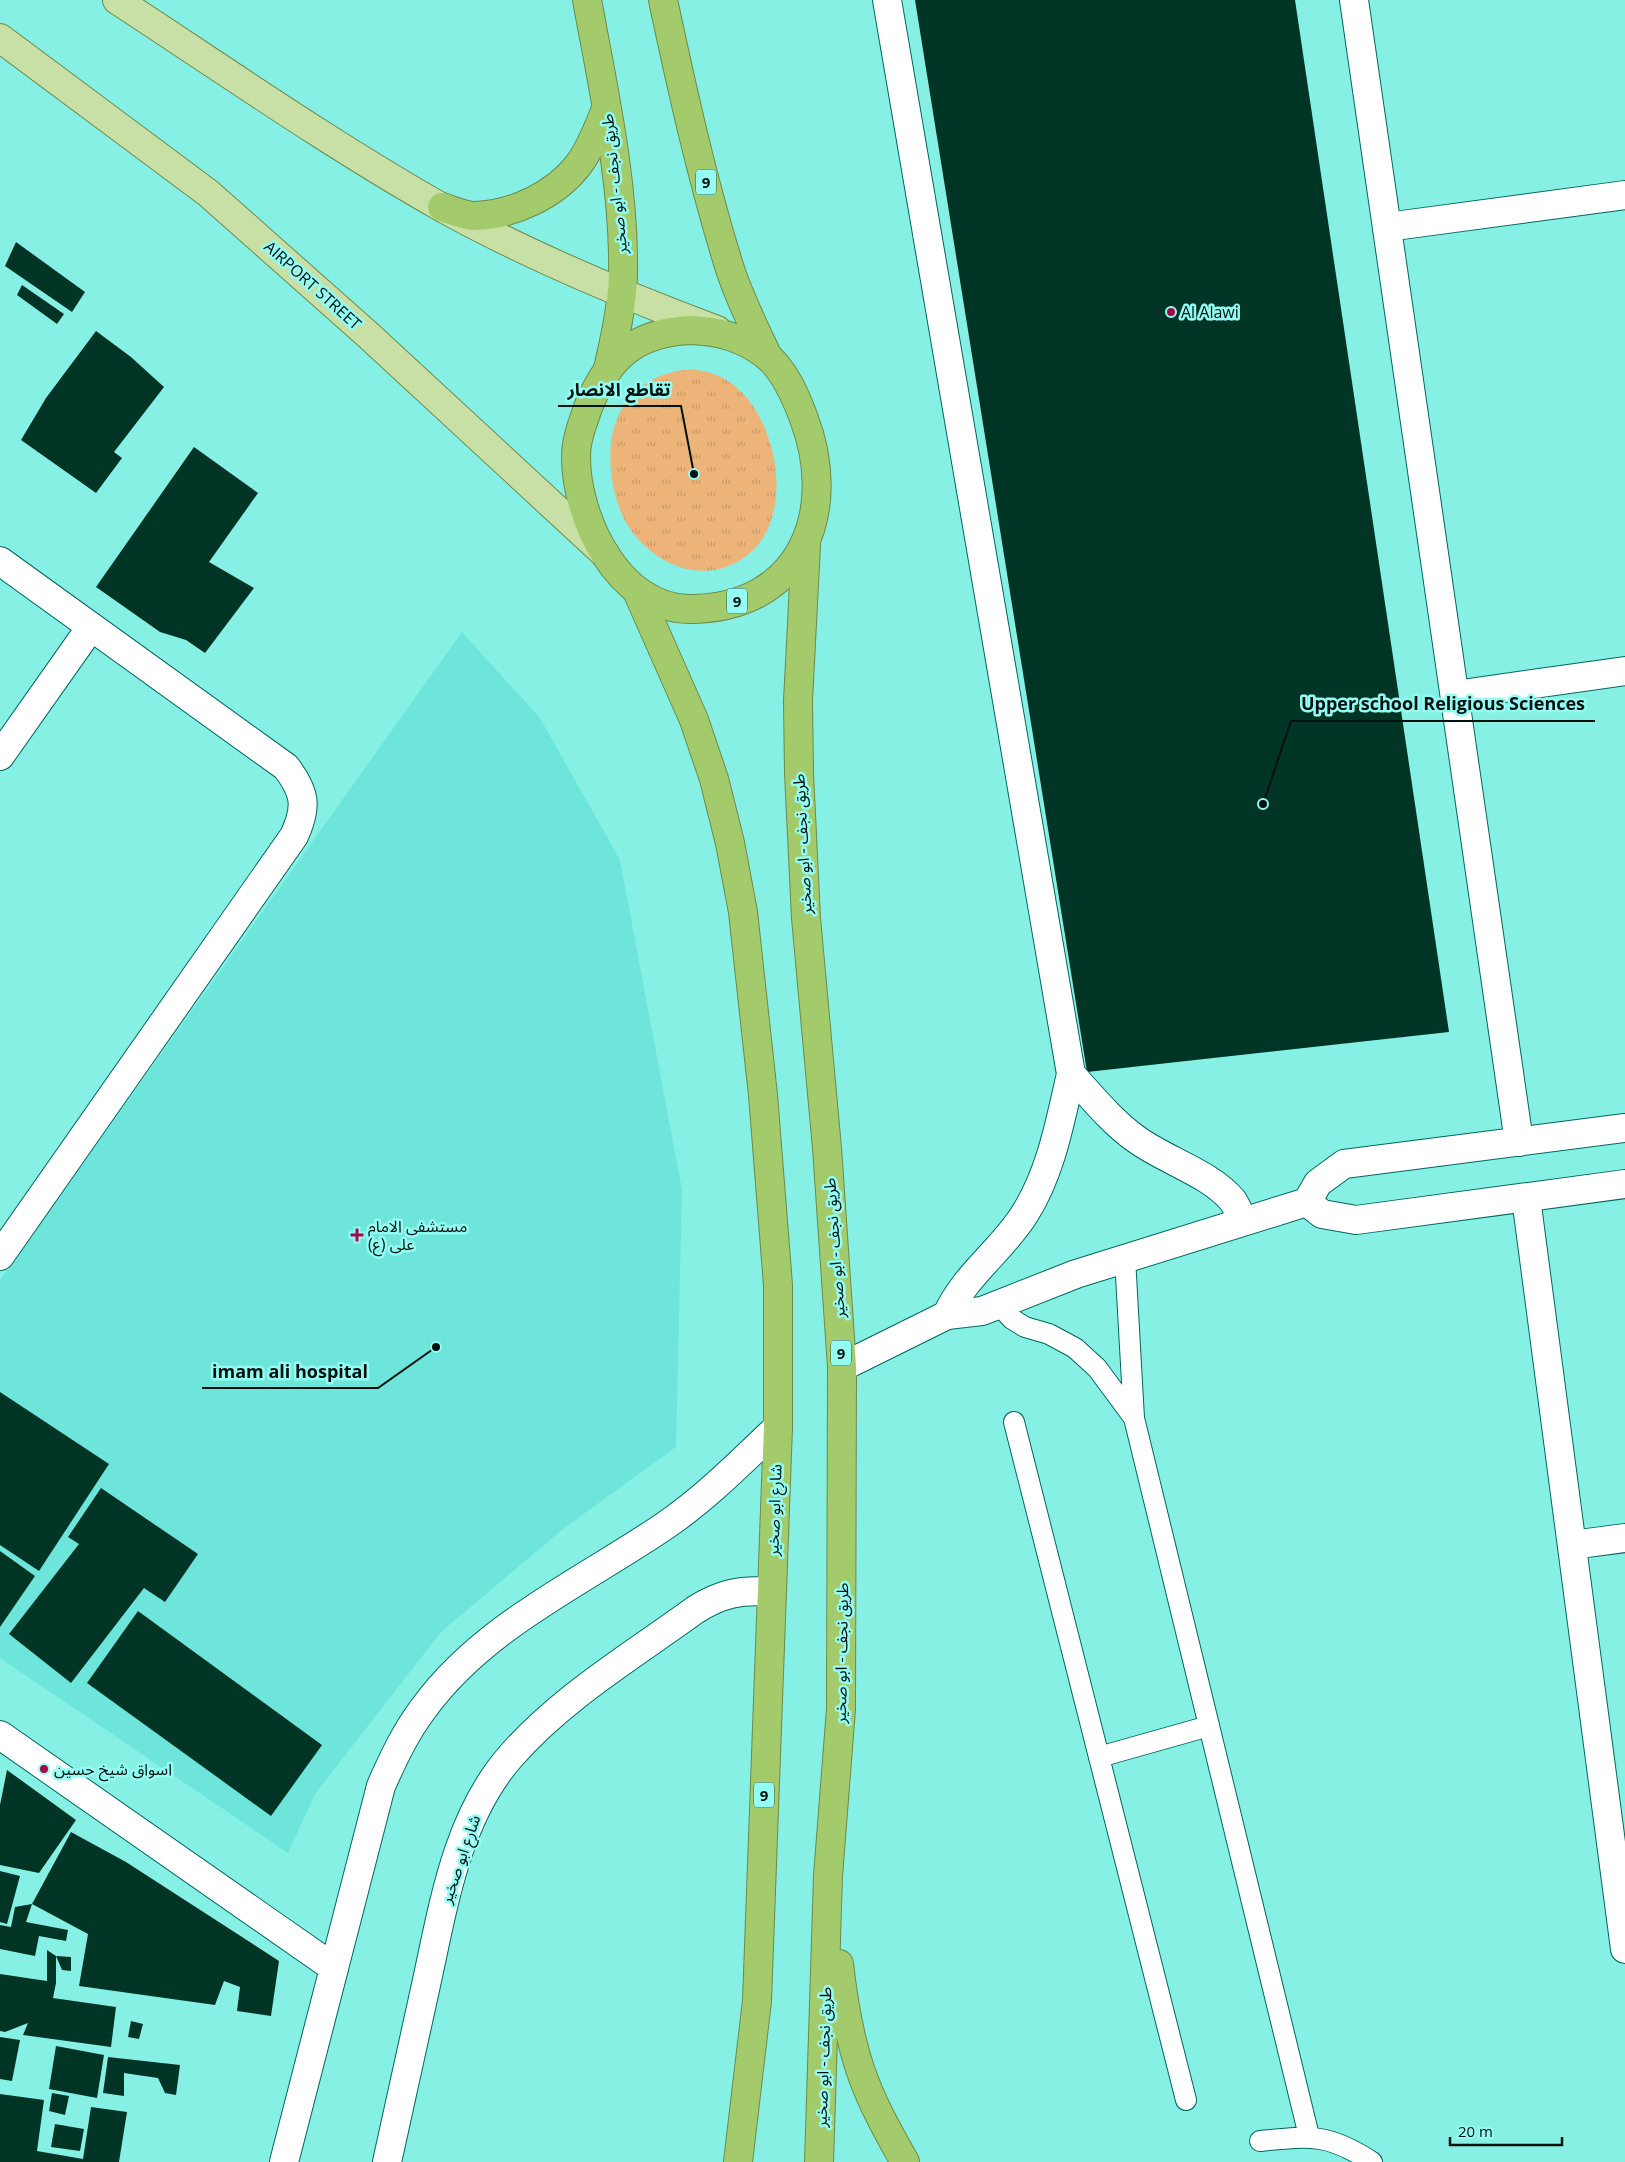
<svg xmlns="http://www.w3.org/2000/svg" width="1625" height="2162" font-family="'Open Sans','Noto Sans Arabic',sans-serif">
<style>
.built{fill:#6de5da}
.park{fill:url(#park-tufts)}
.building{fill:#003526}
.lines{fill:none;stroke-linecap:round;stroke-linejoin:round}
.lane-casing{stroke:#02665f;stroke-width:22}
.street-casing{stroke:#02665f;stroke-width:30}
.primary-casing{stroke:#6b8a4b;stroke-width:30}
.highway-casing{stroke:#6b8a4b;stroke-width:30}
.lane{stroke:#fff;stroke-width:20}
.street{stroke:#fff;stroke-width:28}
.primary{stroke:#c8e0a6;stroke-width:28}
.highway{stroke:#a4cb6b;stroke-width:28}
.poi-dot{fill:#a30a46;stroke:#94fdf3;stroke-width:2}
.labels{text-anchor:middle;dominant-baseline:central;stroke-width:5;stroke-linejoin:round;paint-order:stroke}
.shield{fill:#94fdf3;stroke:#2c5854;stroke-width:1}
.shield-label{font-size:15px;font-weight:bold;fill:#001110}
.street-label{font-size:16px;fill:#001110;stroke:#94fdf3}
.poi-label{font-size:16px;fill:#001110;stroke:#94fdf3;text-anchor:start}
.leader{fill:none;stroke:#001110;stroke-width:2}
.callout-dot{fill:#001110;stroke:#94fdf3;stroke-width:2}
.callout-label{font-size:18px;text-anchor:middle;font-weight:bold;fill:#001110;stroke:#94fdf3;stroke-width:5;stroke-linejoin:round;paint-order:stroke}
</style>
<defs>
<pattern id="park-tufts" width="24" height="20" patternUnits="userSpaceOnUse" patternTransform="scale(1.25)"><rect width="24" height="20" fill="#ecb478"/><path d="M3 7l-1-3M5 7V3M7 7l1-3M15 17l-1-3M17 17v-4M19 17l1-3" fill="none" stroke="#c99a67"/></pattern>
</defs>
<rect width="100%" height="100%" fill="#87f0e5"/>
<!-- built -->
<path class="built" d="M 462,632 L 540,718 L 620,860 L 682,1190 L 676,1447 L 563,1529 L 441,1632 L 315,1794 L 288,1853 L 0,1658 L 0,1280 Z"/>
<!-- park -->
<path class="park" d="M 693,369 C 701,371 711,372 719,376 C 775,401 799,511 750,553 C 707,590 649,565 624,519 C 618,507 614,492 612,479 C 603,419 630,373 693,369 Z"/>
<!-- building -->
<g class="building">
<path d="M 915,0 L 1295,0 L 1449,1032 L 1087,1072 Z"/>
<path d="M 16,242 L 85,292 L 72,312 L 5,266 Z"/>
<path d="M 22,285 L 64,314 L 57,324 L 17,295 Z"/>
<path d="M 96,331 L 131,357 L 164,387 L 114,452 L 122,458 L 96,493 L 21,440 L 46,398 Z"/>
<path d="M 194,447 L 258,493 L 209,562 L 254,588 L 205,653 L 186,640 L 160,632 L 96,587 Z"/>
<path d="M 0,1392 L 109,1464 L 39,1571 L 0,1545 Z"/>
<path d="M 101,1488 L 198,1554 L 165,1602 L 144,1588 L 71,1683 L 9,1634 L 79,1544 L 68,1537 Z"/>
<path d="M 0,1551 L 35,1576 L 0,1627 Z"/>
<path d="M 138,1611 L 322,1745 L 271,1816 L 87,1683 Z"/>
<path d="M 7,1770 L 76,1820 L 39,1873 L 0,1865 L 0,1805 Z"/>
<path d="M 71,1832 L 126,1862 L 279,1961 L 271,2016 L 237,2011 L 240,1987 L 224,1981 L 215,2005 L 79,1986 L 88,1934 L 32,1904 Z"/>
<path d="M 0,1871 L 20,1876 L 7,1924 L 0,1922 Z"/>
<path d="M 32,1904 L 26,1922 L 68,1930 L 66,1941 L 39,1936 L 35,1956 L 0,1949 L 0,1925 L 11,1927 L 15,1907 Z"/>
<path d="M 47,1950 L 56,1956 L 71,1957 L 71,1971 L 62,1970 L 56,1956 L 56,1983 L 53,1998 L 116,2007 L 111,2047 L 23,2035 L 28,2023 L 5,2032 L 0,2031 L 0,1974 L 47,1981 Z"/>
<path d="M 131,2021 L 143,2024 L 139,2039 L 128,2037 Z"/>
<path d="M 0,2037 L 20,2040 L 12,2081 L 0,2079 Z"/>
<path d="M 56,2046 L 104,2055 L 97,2098 L 49,2089 Z"/>
<path d="M 108,2057 L 180,2065 L 176,2095 L 165,2093 L 158,2078 L 124,2073 L 124,2096 L 103,2093 Z"/>
<path d="M 52,2093 L 69,2096 L 65,2115 L 49,2111 Z"/>
<path d="M 0,2094 L 44,2100 L 37,2151 L 83,2159 L 91,2107 L 127,2112 L 119,2162 L 0,2162 Z"/>
<path d="M 55,2124 L 84,2129 L 80,2151 L 51,2147 Z"/>
</g>
<g class="lines">
<!-- lane casing -->
<g class="lane-casing">
<g id="lane">
<path d="M 1125,1258 L 1134,1418"/>
<path d="M 999,1305 L 1012,1319 L 1025,1327 L 1049,1334 L 1075,1348 L 1097,1368 L 1134,1418 L 1309,2136"/>
<path d="M 1014,1422 L 1186,2100"/>
<path d="M 1099,1757 L 1209,1726"/>
<path d="M 1260,2141 C 1310,2136 1328,2133 1372,2162"/>
</g>
</g>
<!-- street casing -->
<g class="street-casing">
<g id="street">
<path d="M 887,0 L 1071,1074 C 1060,1122 1051,1173 1024,1215 C 1001,1251 964,1276 947,1315"/>
<path d="M 1354,0 L 1519,1142"/>
<path d="M 1387,227 L 1625,195"/>
<path d="M 0,561 L 286,767 C 305,792 308,806 294,836 L 0,1256"/>
<path d="M 1455,695 L 1625,671"/>
<path d="M 0,756 L 91,627"/>
<path d="M 1071,1074 C 1092,1097 1111,1121 1136,1139 C 1166,1161 1210,1173 1233,1201 C 1237,1207 1240,1215 1243,1221"/>
<path d="M 1526,1198 L 1625,1949"/>
<path d="M 1307,1202 L 1322,1214 L 1356,1220 L 1625,1184"/>
<path d="M 842,1367 L 947,1315 L 982,1311 L 1076,1274 L 1307,1202 L 1318,1183 L 1344,1164 L 1625,1128"/>
<path d="M 1572,1545 L 1625,1538"/>
<path d="M 0,1735 L 334,1968"/>
<path d="M 284,2162 L 381,1786 C 393,1759 405,1733 423,1709 C 484,1625 583,1582 666,1525 C 707,1497 742,1461 778,1427"/>
<path d="M 387,2162 C 400,2103 413,2044 426,1985 C 443,1908 456,1819 510,1757 C 561,1698 632,1656 695,1610 C 720,1594 741,1589 771,1592"/>
</g>
</g>
<!-- primary casing -->
<g class="primary-casing">
<g id="primary">
<path d="M 117,0 C 224,70 330,144 441,207 C 529,256 623,295 717,330"/>
<path d="M 0,38 L 208,193 L 367,334 L 605,554"/>
</g>
</g>
<!-- highway casing -->
<g class="highway-casing">
<g id="highway">
<path d="M 587,0 C 603,87 625,187 623,275 C 622,307 615,338 608,369"/>
<path d="M 663,0 C 682,89 702,179 729,266 C 739,298 754,327 768,357"/>
<path d="M 442,207 C 452,210 464,216 475,216 C 512,215 556,195 579,164 C 591,148 598,128 606,109"/>
<path d="M 691,330 C 720,331 744,338 767,356 C 784,370 795,395 803,416 C 840,511 802,609 689,609 C 618,608 576,518 576,457 C 576,439 583,422 589,405 C 609,356 637,332 691,330 Z"/>
<path d="M 806,545 L 798,701 L 799,773 L 806,918 L 827,1148 L 842,1367 L 841,1709 L 828,1876 L 819,2162"/>
<path d="M 637,591 L 694,720 L 714,779 L 730,843 L 743,912 L 763,1095 L 778,1285 L 778,1427 L 757,2001 L 738,2162"/>
<path d="M 839,1964 C 843,1999 849,2036 860,2069 C 871,2102 888,2132 905,2162"/>
</g>
</g>
<!-- lane -->
<use href="#lane" class="lane"/>
<!-- street -->
<use href="#street" class="street"/>
<!-- primary -->
<use href="#primary" class="primary"/>
<!-- highway -->
<use href="#highway" class="highway"/>
</g>
<!-- markers -->
<g class="poi-dot">
<circle cx="1171" cy="312" r="5"/>
<path d="M354.5 1227.5h5v5h5v5h-5v5h-5v-5h-5v-5h5z"/>
<circle cx="44" cy="1769" r="5"/>
</g>
<g class="labels">
<!-- shield labels -->
<g class="shield">
<rect x="696" y="169.5" width="20" height="25" rx="4"/>
<rect x="727" y="588.5" width="20" height="25" rx="4"/>
<rect x="831" y="1340.5" width="20" height="25" rx="4"/>
<rect x="754" y="1782.5" width="20" height="25" rx="4"/>
</g>
<g class="shield-label">
<text x="706" y="182">9</text>
<text x="737" y="601">9</text>
<text x="841" y="1353">9</text>
<text x="764" y="1795">9</text>
</g>
<!-- street labels -->
<g class="street-label">
<text transform="translate(614 184) rotate(-96)">طريق نجف - ابو صخير</text>
<text transform="translate(313 285) rotate(42)">AIRPORT STREET</text>
<text transform="translate(802 844) rotate(-93)">طريق نجف - ابو صخير</text>
<text transform="translate(834 1248) rotate(-94)">طريق نجف - ابو صخير</text>
<text transform="translate(774 1510) rotate(-88)">شارع ابو صخير</text>
<text transform="translate(841 1653) rotate(-89)">طريق نجف - ابو صخير</text>
<text transform="translate(460 1859) rotate(-71)">شارع ابو صخير</text>
<text transform="translate(823 2057) rotate(-88)">طريق نجف - ابو صخير</text>
</g>
<!-- poi labels -->
<g class="poi-label">
<text x="1181" y="312">Al Alawi</text>
<text x="368" y="1226">مستشفی الامام<tspan x="368" dy="18">علی (ع)</tspan></text>
<text x="54" y="1769">اسواق شيخ حسين</text>
</g>
</g>
<!-- callouts -->
<path class="leader" d="M694 474L681 406H558M1263 804L1291 721H1595M436 1347L378 1388H202"/>
<g class="callout-dot">
<circle cx="694" cy="474" r="5"/>
<circle cx="1263" cy="804" r="5"/>
<circle cx="436" cy="1347" r="5"/>
</g>
<g class="callout-label">
<text x="619" y="396">تقاطع الانصار</text>
<text x="1443" y="710">Upper school Religious Sciences</text>
<text x="290" y="1378">imam ali hospital</text>
</g>
<!-- scale -->
<path d="M1450 2137v8h112v-8" fill="none" stroke="#001110" stroke-width="2.5"/>
<text x="1458" y="2137" font-size="15" fill="#001110" stroke="#94fdf3" stroke-width="4" paint-order="stroke">20 m</text>
</svg>
